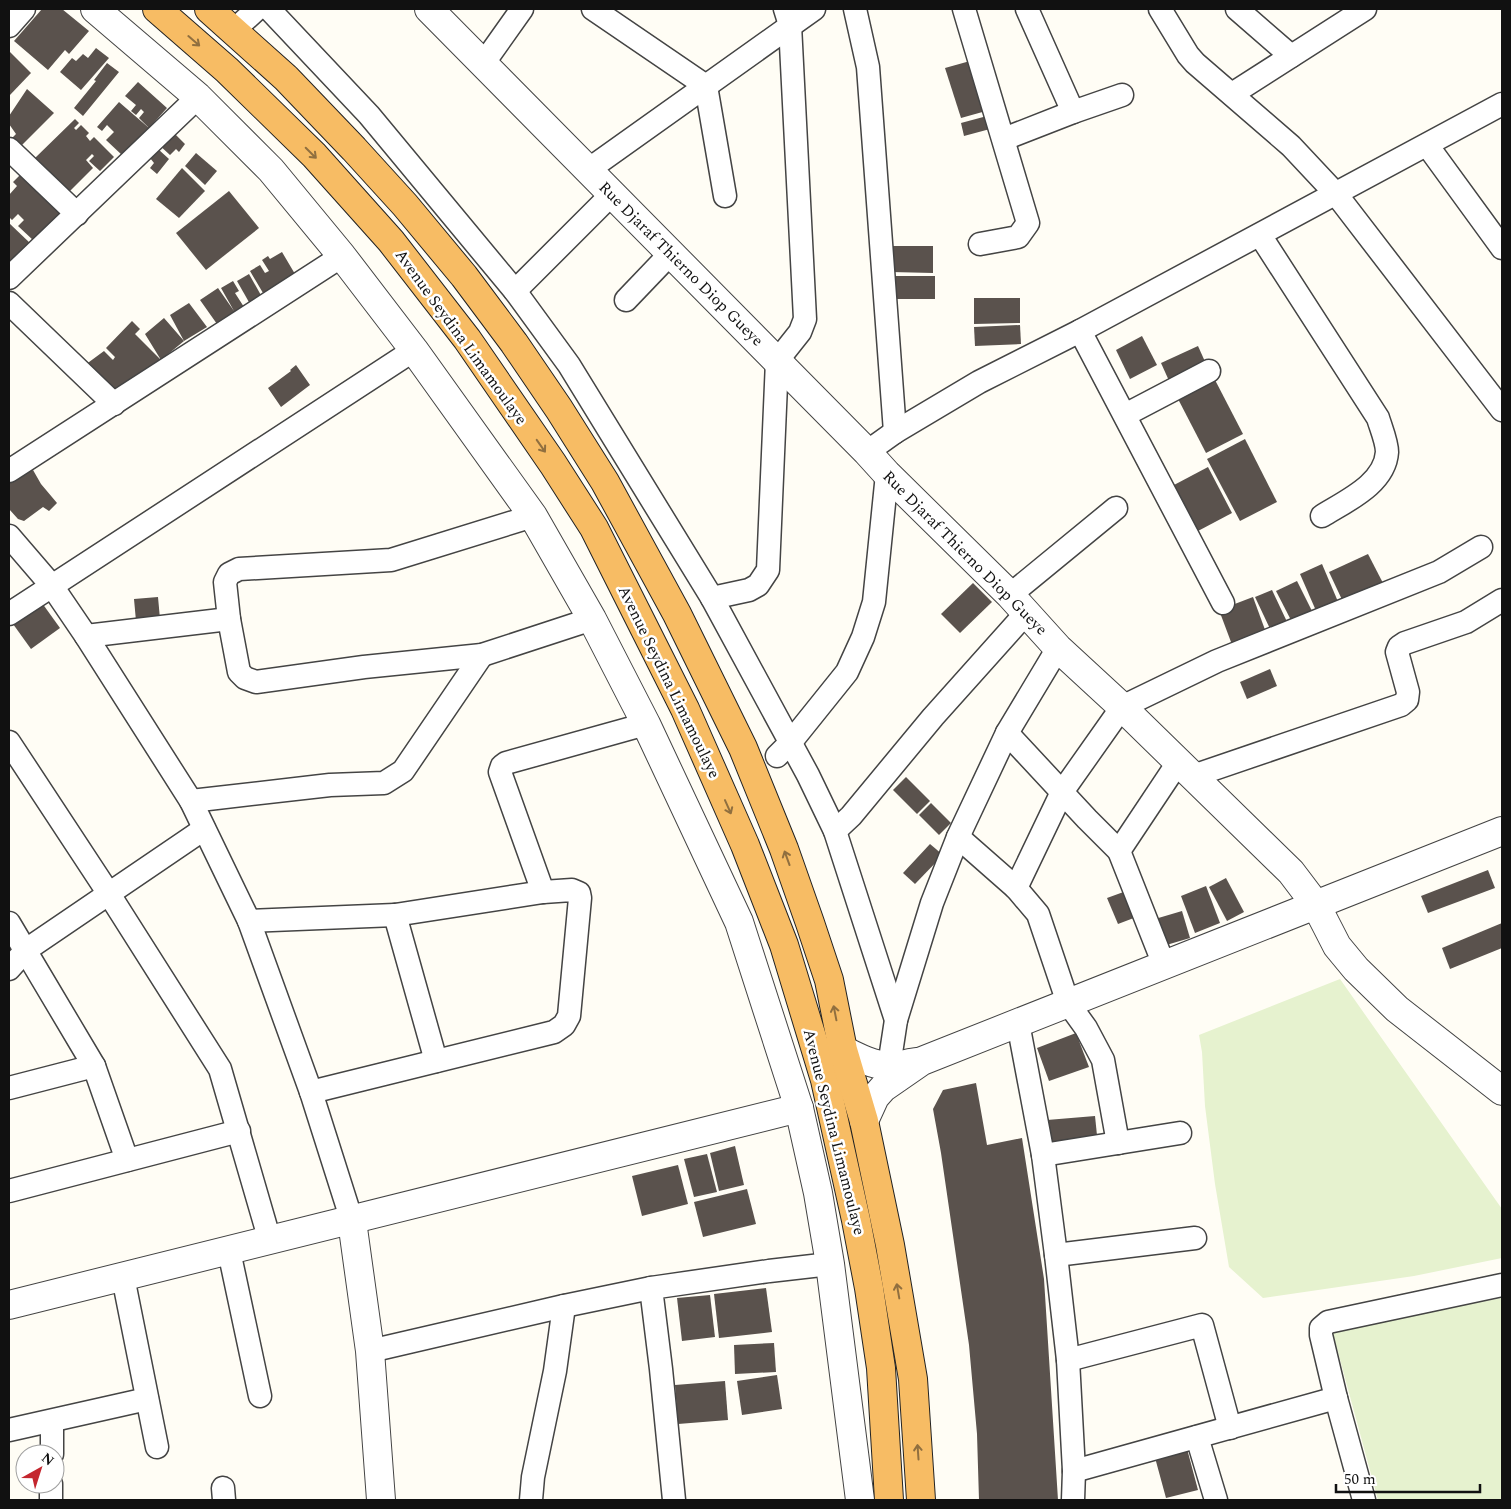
<svg xmlns="http://www.w3.org/2000/svg" width="1511" height="1509" font-family="Spectral,serif">
<style>
.pitch{fill:#e6f2cf}
.building{fill:#5a524d}
.lines{fill:none;stroke-linecap:round;stroke-linejoin:round}
.minor-casing{stroke:#444;stroke-width:25}
.tertiary-casing{stroke:#444;stroke-width:30}
.trunk-casing{stroke:#222;stroke-width:30}
.minor{stroke:#fff;stroke-width:22}
.tertiary{stroke:#fff;stroke-width:28}
.trunk{stroke:#f7bc64;stroke-width:28}
.oneway{stroke:#906f3f}
.labels{text-anchor:middle;dominant-baseline:central;stroke-width:5;stroke-linejoin:round;paint-order:stroke}
.street-label{font-size:16px;fill:#111;stroke:#fff}
</style>
<rect width="100%" height="100%" fill="#fffdf5"/>
<!-- pitch -->
<g class="pitch">
<path d="M 1340,979 L 1502,1209 L 1502,1258 L 1414,1276 L 1263,1298 L 1229,1267 L 1215,1184 L 1205,1106 L 1202,1052 L 1199,1035 Z"/>
<path d="M 1502,1298 L 1502,1500 L 1378,1500 L 1332,1330 Z"/>
</g>
<!-- building -->
<g class="building">
<path d="M 42,9 L 62,9 L 89,31 L 69,54 L 65,50 L 48,70 L 14,41 Z"/>
<path d="M 96,48 L 109,58 L 81,90 L 60,72 L 72,58 L 76,61 L 83,54 L 88,58 Z"/>
<path d="M 9,51 L 31,73 L 9,96 Z"/>
<path d="M 970,61 L 986,111 L 961,118 L 945,68 Z"/>
<path d="M 107,63 L 119,72 L 83,116 L 74,108 L 96,81 L 94,80 Z"/>
<path d="M 138,82 L 167,108 L 149,128 L 139,118 L 144,112 L 141,109 L 136,115 L 131,111 L 136,105 L 125,96 Z"/>
<path d="M 27,89 L 54,113 L 18,149 L 10,140 L 16,134 L 9,124 L 9,116 Z"/>
<path d="M 119,102 L 149,128 L 123,156 L 106,140 L 114,132 L 107,125 L 102,131 L 97,127 Z"/>
<path d="M 987,116 L 990,129 L 964,136 L 961,123 Z"/>
<path d="M 75,119 L 79,123 L 74,128 L 76,130 L 81,125 L 89,133 L 86,136 L 90,141 L 94,137 L 114,157 L 100,171 L 89,161 L 94,156 L 92,154 L 86,160 L 93,168 L 69,192 L 35,158 Z"/>
<path d="M 173,132 L 185,144 L 179,152 L 176,149 L 170,155 L 158,144 Z"/>
<path d="M 158,149 L 169,159 L 157,174 L 150,168 L 154,163 L 150,158 Z"/>
<path d="M 196,153 L 217,171 L 205,185 L 185,166 Z"/>
<path d="M 182,168 L 205,191 L 179,218 L 156,199 Z"/>
<path d="M 25,170 L 65,209 L 34,241 L 18,226 L 24,220 L 18,214 L 12,220 L 9,217 L 9,195 L 17,186 L 13,182 Z"/>
<path d="M 229,191 L 259,228 L 206,270 L 176,233 Z"/>
<path d="M 9,223 L 31,244 L 9,266 Z"/>
<path d="M 891,246 L 933,246 L 933,273 L 891,272 Z"/>
<path d="M 282,252 L 295,274 L 263,293 L 250,271 L 260,265 L 265,273 L 269,271 L 262,260 L 268,256 L 270,259 Z"/>
<path d="M 249,274 L 262,297 L 250,304 L 237,281 Z"/>
<rect x="893" y="276" width="42" height="23"/>
<path d="M 233,281 L 239,291 L 235,293 L 244,307 L 233,315 L 232,313 L 217,324 L 200,300 L 218,288 L 234,311 L 221,288 Z"/>
<path d="M 974,298 L 1020,298 L 1020,323 L 974,324 Z"/>
<path d="M 189,303 L 207,327 L 184,341 L 170,315 Z"/>
<path d="M 164,318 L 184,341 L 161,360 L 111,391 L 85,365 L 104,351 L 113,360 L 115,357 L 106,348 L 132,321 L 140,329 L 135,334 L 161,360 L 145,334 Z"/>
<path d="M 1020,325 L 1021,344 L 975,346 L 974,327 Z"/>
<path d="M 1142,336 L 1157,365 L 1130,379 L 1116,350 Z"/>
<path d="M 1198,346 L 1207,366 L 1170,383 L 1161,363 Z"/>
<path d="M 296,365 L 310,385 L 281,407 L 268,388 L 291,371 L 290,370 Z"/>
<path d="M 1214,378 L 1243,434 L 1206,453 L 1177,397 Z"/>
<path d="M 1245,439 L 1277,502 L 1240,521 L 1207,459 Z"/>
<path d="M 1208,467 L 1232,513 L 1198,531 L 1174,485 Z"/>
<path d="M 33,470 L 41,484 L 57,503 L 49,511 L 43,507 L 24,521 L 18,519 L 9,509 L 9,483 Z"/>
<path d="M 1368,554 L 1384,585 L 1344,604 L 1329,572 Z"/>
<path d="M 1322,564 L 1339,604 L 1317,613 L 1300,574 Z"/>
<path d="M 1297,581 L 1314,615 L 1294,626 L 1276,591 Z"/>
<path d="M 973,583 L 992,602 L 960,633 L 941,614 Z"/>
<path d="M 1272,590 L 1289,626 L 1272,633 L 1255,597 Z"/>
<path d="M 158,597 L 160,619 L 136,621 L 134,599 Z"/>
<path d="M 1253,597 L 1268,638 L 1234,650 L 1219,610 Z"/>
<path d="M 42,603 L 60,628 L 31,649 L 13,624 Z"/>
<path d="M 1270,669 L 1277,686 L 1247,699 L 1240,682 Z"/>
<path d="M 906,777 L 930,801 L 917,814 L 893,790 Z"/>
<path d="M 931,803 L 951,823 L 939,835 L 919,815 Z"/>
<path d="M 930,844 L 943,855 L 915,884 L 903,873 Z"/>
<path d="M 1488,870 L 1495,888 L 1428,913 L 1421,896 Z"/>
<path d="M 1226,878 L 1244,912 L 1227,921 L 1209,887 Z"/>
<path d="M 1206,886 L 1220,923 L 1195,933 L 1181,896 Z"/>
<path d="M 1129,890 L 1139,916 L 1118,924 L 1107,898 Z"/>
<path d="M 1182,911 L 1190,938 L 1163,946 L 1155,919 Z"/>
<path d="M 1502,923 L 1502,948 L 1450,969 L 1442,948 Z"/>
<path d="M 1076,1033 L 1089,1067 L 1049,1081 L 1037,1048 Z"/>
<path d="M 976,1083 L 987,1145 L 1022,1138 L 1044,1279 L 1058,1500 L 979,1500 L 977,1434 L 969,1345 L 941,1153 L 933,1109 L 943,1090 Z"/>
<path d="M 1095,1116 L 1098,1145 L 1050,1149 L 1047,1120 Z"/>
<path d="M 735,1146 L 744,1185 L 719,1191 L 710,1153 Z"/>
<path d="M 707,1154 L 717,1192 L 694,1197 L 684,1159 Z"/>
<path d="M 678,1165 L 688,1204 L 642,1216 L 632,1176 Z"/>
<path d="M 747,1189 L 756,1224 L 703,1237 L 694,1202 Z"/>
<path d="M 766,1288 L 772,1332 L 719,1338 L 714,1294 Z"/>
<path d="M 710,1295 L 715,1337 L 682,1341 L 677,1298 Z"/>
<path d="M 774,1343 L 776,1372 L 735,1374 L 734,1345 Z"/>
<path d="M 777,1375 L 782,1409 L 742,1415 L 737,1381 Z"/>
<path d="M 725,1381 L 728,1420 L 678,1424 L 675,1385 Z"/>
<path d="M 1186,1445 L 1198,1490 L 1166,1498 L 1154,1454 Z"/>
</g>
<g class="lines">
<!-- minor casing -->
<g class="minor-casing">
<g id="minor">
<path d="M 269,9 L 369,115 L 515,291 L 569,365 L 712,598 L 808,775 L 835,831 L 896,1020 L 889,1066"/>
<path d="M 593,9 L 706,86 L 725,196"/>
<path d="M 855,9 L 868,67 L 895,432"/>
<path d="M 964,9 L 1028,223 L 1018,237 L 980,244"/>
<path d="M 1027,9 L 1073,112"/>
<path d="M 1160,9 L 1188,55 L 1195,63 L 1291,146 L 1336,194 L 1502,410"/>
<path d="M 1237,9 L 1291,56"/>
<path d="M 9,26 L 24,9"/>
<path d="M 234,30 L 257,9"/>
<path d="M 483,64 L 522,9"/>
<path d="M 1232,94 L 1365,9"/>
<path d="M 1004,139 L 1073,112 L 1122,95"/>
<path d="M 1427,145 L 1502,248"/>
<path d="M 9,149 L 77,214"/>
<path d="M 588,170 L 814,9"/>
<path d="M 1260,235 L 1378,418 C 1381,428 1387,442 1387,452 C 1385,484 1346,501 1322,516"/>
<path d="M 9,278 L 198,97"/>
<path d="M 515,291 L 612,194"/>
<path d="M 626,300 L 670,254"/>
<path d="M 9,303 L 114,404"/>
<path d="M 1080,331 L 1223,603"/>
<path d="M 1125,415 L 1209,371"/>
<path d="M 867,452 L 895,432 L 979,382 L 1080,331 L 1502,104"/>
<path d="M 9,471 L 342,256"/>
<path d="M 533,516 L 391,560 L 239,569 L 229,574 L 225,582 L 229,619 L 239,672 L 245,678 L 256,682 L 364,667 L 482,655 L 592,619"/>
<path d="M 9,536 L 52,586 L 86,636 L 191,801 L 249,921 L 311,1092 L 352,1221"/>
<path d="M 1010,595 L 1116,508"/>
<path d="M 712,598 L 749,590 L 758,585 L 768,570 L 777,361 L 800,332 L 805,319 L 790,25 L 785,9"/>
<path d="M 9,614 L 414,350"/>
<path d="M 86,636 L 229,619"/>
<path d="M 1007,733 L 1087,819 L 1119,851 L 1164,965"/>
<path d="M 9,742 L 109,894 L 220,1069 L 270,1241"/>
<path d="M 777,756 L 790,743 L 847,672 L 863,637 L 874,602 L 887,474"/>
<path d="M 1193,776 L 1401,705 L 1407,700 L 1408,692 L 1397,652 L 1399,647 L 1405,643 L 1466,622 L 1502,600"/>
<path d="M 191,801 L 330,785 L 384,783 L 403,771 L 482,655"/>
<path d="M 835,831 L 851,816 L 933,717 L 1026,613"/>
<path d="M 958,837 L 1016,888 L 1038,914 L 1068,1003 L 1086,1028 L 1103,1060 L 1118,1143"/>
<path d="M 1119,851 L 1179,761"/>
<path d="M 1016,888 L 1062,792 L 1122,707 L 1217,661 L 1439,572 L 1481,547"/>
<path d="M 543,892 L 500,772 L 502,766 L 506,763 L 646,724"/>
<path d="M 395,915 L 436,1061"/>
<path d="M 249,921 L 395,915 L 543,892 L 572,890 L 579,893 L 580,898 L 569,1016 L 564,1025 L 554,1032 L 311,1092"/>
<path d="M 9,923 L 94,1066 L 127,1160"/>
<path d="M 9,969 L 26,950 L 204,829"/>
<path d="M 896,1020 L 932,903 L 958,837 L 1007,733 L 1058,648"/>
<path d="M 1018,1023 L 1043,1155 L 1056,1255 L 1068,1360 L 1074,1471 L 1073,1500"/>
<path d="M 9,1088 L 94,1066"/>
<path d="M 1043,1155 L 1180,1133"/>
<path d="M 9,1191 L 239,1131"/>
<path d="M 229,1251 L 260,1396"/>
<path d="M 1056,1255 L 1195,1238"/>
<path d="M 123,1277 L 157,1447"/>
<path d="M 370,1351 L 564,1306 L 651,1288"/>
<path d="M 1068,1360 L 1202,1325 L 1230,1428"/>
<path d="M 9,1430 L 147,1399"/>
<path d="M 1197,1437 L 1216,1500"/>
<path d="M 52,1454 L 52,1421"/>
<path d="M 1074,1471 L 1336,1398"/>
<path d="M 223,1488 L 224,1500"/>
<path d="M 51,1500 L 51,1484"/>
<path d="M 531,1500 L 533,1477 L 555,1371 L 564,1306"/>
<path d="M 674,1500 L 661,1369 L 651,1288 L 769,1271 L 830,1264"/>
<path d="M 1364,1500 L 1336,1398 L 1321,1335 L 1321,1328 L 1328,1322 L 1502,1285"/>
</g>
</g>
<!-- tertiary casing -->
<g class="tertiary-casing">
<g id="tertiary">
<path d="M 95,9 L 198,97 L 271,170 L 342,256 L 414,350 L 533,516 L 592,619 L 646,724 L 739,922 L 799,1108 L 818,1193 L 830,1264 L 860,1500"/>
<path d="M 429,9 L 867,452 L 887,474 L 1010,595 L 1058,648 L 1122,707 L 1291,872 L 1316,905 L 1337,946 L 1356,969 L 1397,1009 L 1502,1091"/>
<path d="M 843,1050 C 857,1057 872,1065 889,1066 C 898,1066 908,1063 918,1062"/>
<path d="M 864,1121 L 875,1097 L 883,1088 L 922,1061 L 1502,831"/>
<path d="M 352,1221 L 370,1351 L 381,1500"/>
<path d="M 9,1305 L 799,1108"/>
</g>
</g>
<!-- trunk casing -->
<g class="trunk-casing">
<g id="trunk">
<path d="M 157,9 L 227,70 L 314,155 L 391,241 L 467,339 L 553,464 L 594,528 L 685,709 L 745,845 L 784,945 L 825,1080 L 856,1220 L 869,1288 L 881,1368 L 889,1500"/>
<path d="M 209,9 L 286,78 L 354,149 L 405,205 L 464,276 L 514,343 L 559,409 L 605,482 L 677,614 L 743,748 L 784,849 L 810,923 L 829,980 L 843,1050 L 864,1121 L 890,1245 L 913,1379 L 921,1500"/>
</g>
</g>
<!-- minor -->
<use href="#minor" class="minor"/>
<!-- tertiary -->
<use href="#tertiary" class="tertiary"/>
<!-- trunk -->
<use href="#trunk" class="trunk"/>
</g>
<!-- one-way arrows -->
<defs><path id="oneway-shaft" d="M-6 0H5M1.5-3L5.5 0L1.5 3" fill="none" stroke-width="1.6" stroke-linecap="round" stroke-linejoin="round" transform="scale(1.25)"/></defs>
<g class="oneway">
<use href="#oneway-shaft" transform="translate(194 41) rotate(41)"/>
<use href="#oneway-shaft" transform="translate(311 153) rotate(45)"/>
<use href="#oneway-shaft" transform="translate(541 446) rotate(55)"/>
<use href="#oneway-shaft" transform="translate(728 807) rotate(66)"/>
<use href="#oneway-shaft" transform="translate(787 858) rotate(-110)"/>
<use href="#oneway-shaft" transform="translate(835 1013) rotate(-101)"/>
<use href="#oneway-shaft" transform="translate(898 1291) rotate(-100)"/>
<use href="#oneway-shaft" transform="translate(918 1452) rotate(-94)"/>
</g>
<g class="labels">
<!-- street labels -->
<g class="street-label">
<text transform="translate(681 264) rotate(45)">Rue Djaraf Thierno Diop Gueye</text>
<text transform="translate(461 337) rotate(54)">Avenue Seydina Limamoulaye</text>
<text transform="translate(965 553) rotate(45)">Rue Djaraf Thierno Diop Gueye</text>
<text transform="translate(669 682) rotate(64)">Avenue Seydina Limamoulaye</text>
<text transform="translate(834 1132) rotate(76)">Avenue Seydina Limamoulaye</text>
</g>
</g>
<!-- border -->
<rect width="1511" height="1509" fill="none" stroke="#111111" stroke-width="20"/>
<!-- north arrow -->
<g transform="translate(40 1469) rotate(39)"><circle r="24" fill="#ffffff" stroke="#a0a0a0"/>
<path d="M0-4L9 19L0 12L-9 19Z" fill="#c4262e"/>
<text y="-8" font-size="14" font-weight="bold" text-anchor="middle" fill="#111111">N</text>
</g>
<!-- scale -->
<path d="M1336 1484v8h144v-8" fill="none" stroke="#111111" stroke-width="2.5"/>
<text x="1344" y="1484" font-size="15" fill="#111111" stroke="#ffffff" stroke-width="4" paint-order="stroke">50 m</text>
</svg>
